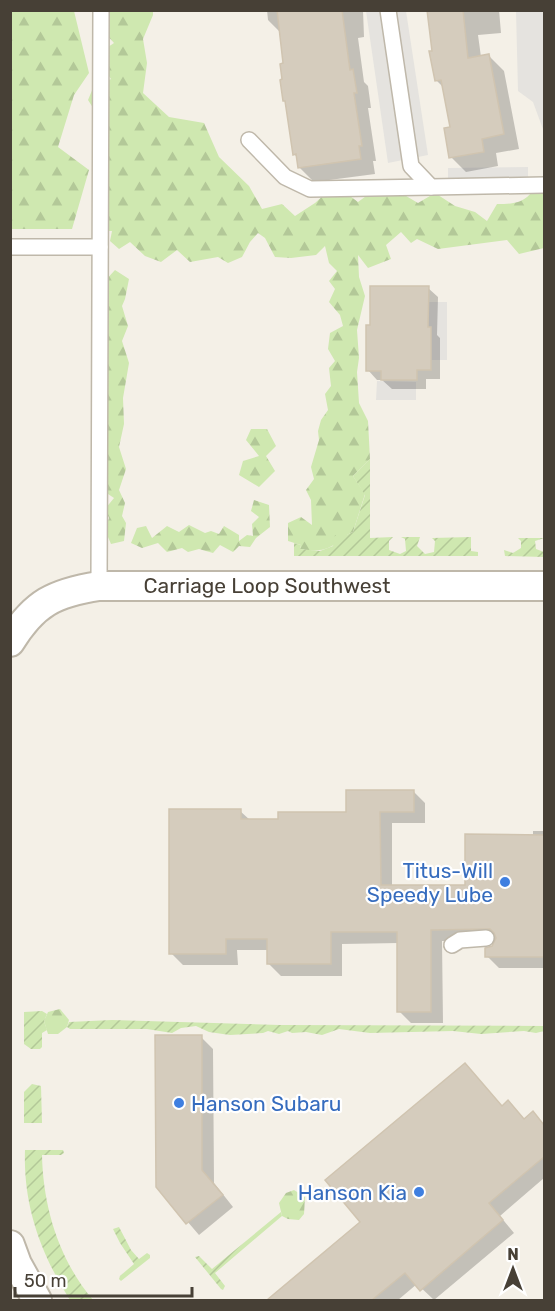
<svg xmlns="http://www.w3.org/2000/svg" width="555" height="1311" font-family="Rubik,sans-serif">
<style>
.forest{fill:url(#forest-firs)}
.garden{fill:url(#garden-furrows)}
.parking{fill:#e5e3df}
.shadow{fill:#0003}
.building{fill:#d5ccbd;stroke:#d0c4b0;stroke-width:1.5}
.lines{fill:none;stroke-linecap:round;stroke-linejoin:round}
.lane-casing{stroke:#bfb8aa;stroke-width:18}
.street-casing{stroke:#bfb8aa;stroke-width:32}
.lane{stroke:#fff;stroke-width:15}
.street{stroke:#fff;stroke-width:28}
.shop-dot{fill:#3f7fe0;stroke:#fff;stroke-width:2}
.labels{text-anchor:middle;dominant-baseline:central;stroke-width:4.5;stroke-linejoin:round;paint-order:stroke}
.street-label{font-size:21px;fill:#474036;stroke:#fff}
.shop-label{font-size:21px;fill:#366cbe;stroke:#fff;text-anchor:end}
</style>
<defs>
<pattern id="forest-firs" width="22" height="20" patternUnits="userSpaceOnUse" patternTransform="scale(1.5)"><rect width="22" height="20" fill="#cfe8b0"/><path d="M5 1l3.5 6h-7zM16 11l3.5 6h-7z" fill="#b3c898"/></pattern>
<pattern id="garden-furrows" width="10" height="10" patternUnits="userSpaceOnUse" patternTransform="scale(1.5)"><rect width="10" height="10" fill="#cfe8b0"/><path d="M-1 1l2-2M0 10L10 0M9 11l2-2" fill="none" stroke="#b3c898"/></pattern>
</defs>
<rect width="100%" height="100%" fill="#f4f0e7"/>
<!-- forest -->
<g class="forest">
<path d="M 11,10 L 74,11 L 89,73 L 74,95 L 58,147 L 89,170 L 72,229 L 11,229 Z"/>
<path d="M 107,11 L 153,11 L 153,15 L 143,39 L 147,63 L 143,93 L 169,117 L 204,123 L 219,157 L 249,186 L 262,209 L 282,204 L 295,216 L 315,203 L 335,185 L 358,202 L 384,183 L 418,203 L 435,193 L 455,206 L 475,212 L 487,221 L 497,204 C 521,204 527,201 540,181 L 544,182 L 544,248 L 519,254 L 507,240 L 438,249 L 417,239 L 411,243 L 401,232 L 386,245 L 391,259 L 368,268 L 358,255 L 359,277 L 365,296 L 357,330 L 359,358 L 357,372 L 359,403 L 368,421 L 370,459 L 353,476 L 365,494 L 353,532 C 345,535 341,539 335,544 C 324,552 313,551 300,549 L 301,545 L 288,541 L 288,523 L 301,517 L 312,525 L 311,500 L 306,490 L 314,479 L 311,467 L 319,440 L 318,431 L 321,420 L 328,410 L 325,394 L 331,386 L 329,368 L 335,361 L 328,349 L 330,333 L 343,326 L 340,315 L 329,302 L 335,289 L 329,281 L 337,271 L 329,263 L 325,246 L 316,255 L 291,258 L 275,257 L 265,238 L 258,233 L 250,242 L 242,257 L 228,263 L 218,257 L 190,262 L 177,250 L 161,262 L 145,256 L 130,242 L 119,249 L 110,241 L 112,231 L 106,231 L 93,137 L 99,117 L 88,100 L 93,88 L 111,79 L 97,60 L 105,49 L 114,43 L 105,33 Z"/>
<path d="M 115,270 L 129,279 L 125,299 L 122,306 L 128,326 L 122,341 L 129,363 L 123,398 L 124,424 L 119,447 L 126,469 L 119,490 L 125,503 L 122,516 L 126,523 L 124,541 L 111,544 L 105,530 L 109,518 L 105,509 L 114,498 L 108,494 L 102,478 L 103,283 Z"/>
<path d="M 251,429 L 267,429 L 276,446 L 266,456 L 275,471 L 259,487 L 239,475 L 243,461 L 259,456 L 246,440 Z"/>
<path d="M 254,500 L 269,505 L 270,527 L 256,538 L 250,547 L 239,546 L 233,552 L 220,545 L 213,553 L 199,549 L 188,552 L 182,548 L 167,552 L 158,543 L 142,548 L 131,543 L 137,528 L 146,526 L 152,538 L 167,526 L 179,532 L 189,525 L 205,533 L 211,531 L 219,534 L 224,526 L 239,535 L 239,541 L 247,535 L 253,536 L 252,524 L 259,517 L 251,511 Z"/>
<path d="M 60,1009 L 69,1020 L 67,1027 L 58,1034 L 48,1034 L 44,1021 L 48,1012 Z"/>
<path d="M 294,1190 L 305,1197 L 304,1214 L 299,1220 L 288,1219 L 282,1216 L 279,1203 L 286,1193 Z"/>
</g>
<!-- garden -->
<g class="garden">
<path d="M 370,459 L 370,538 L 393,537 L 389,541 L 389,550 L 400,554 L 406,551 L 405,539 L 401,537 L 420,537 L 417,546 L 425,554 L 434,552 L 435,541 L 432,538 L 471,537 L 471,551 L 478,552 L 478,556 L 294,556 L 294,543 L 301,545 L 300,549 L 320,551 L 333,546 L 335,535 L 346,535 L 353,532 L 365,495 L 353,476 Z"/>
<path d="M 518,538 L 544,538 L 535,541 L 536,549 L 544,552 L 544,557 L 505,556 L 504,550 L 513,553 L 521,548 L 521,541 Z"/>
<path d="M 42,1011 L 47,1014 L 44,1021 L 47,1030 L 42,1033 L 42,1047 L 40,1049 L 31,1049 L 24,1044 L 24,1012 Z"/>
<path d="M 112,1020 L 280,1025 L 544,1026 L 544,1031 L 536,1033 L 524,1031 L 481,1034 L 453,1031 L 370,1033 L 339,1029 L 322,1035 L 306,1032 L 292,1033 L 288,1031 L 279,1034 L 268,1031 L 263,1033 L 230,1035 L 209,1032 L 196,1026 L 181,1028 L 172,1033 L 147,1029 L 70,1029 L 67,1027 L 69,1022 Z"/>
<path d="M 32,1084 L 41,1086 L 42,1123 L 24,1123 L 24,1092 Z"/>
<path d="M 25,1150 L 63,1150 L 64,1153 L 61,1155 L 42,1155 C 43,1207 59,1260 93,1300 L 70,1300 C 41,1254 23,1206 25,1150 Z"/>
<path d="M 281,1212 L 282,1216 L 215,1273 L 225,1286 L 223,1290 L 221,1289 L 195,1257 L 199,1256 L 212,1269 Z"/>
<path d="M 119,1227 L 131,1250 L 139,1259 L 147,1253 L 150,1255 L 150,1258 L 121,1281 L 119,1279 L 120,1276 L 134,1264 L 120,1243 L 113,1229 Z"/>
</g>
<!-- parking -->
<g class="parking">
<path d="M 366,11 L 406,11 L 428,155 L 388,163 Z"/>
<path d="M 516,11 L 544,11 L 544,132 L 533,102 L 518,91 Z"/>
<path d="M 528,167 L 528,184 L 448,184 L 448,168 Z"/>
<path d="M 428,302 L 447,302 L 447,360 L 431,360 L 431,328 L 428,327 Z"/>
<path d="M 377,381 L 416,382 L 416,400 L 376,400 Z"/>
</g>
<!-- shadow -->
<g class="shadow">
<path d="M 267,10 L 363,10 L 364,37 L 358,38 L 364,82 L 368,86 L 371,108 L 368,108 L 376,161 L 373,161 L 375,174 L 314,182 L 299,167 L 298,158 L 294,154 L 287,103 L 284,100 L 284,65 L 281,33 L 268,20 Z"/>
<path d="M 429,10 L 499,10 L 501,33 L 478,35 L 481,57 L 488,55 L 504,71 L 519,149 L 496,153 L 498,166 L 466,172 L 451,157 L 451,128 L 444,88 L 436,80 Z"/>
<path d="M 428,288 L 438,297 L 437,335 L 440,338 L 440,379 L 426,379 L 426,389 L 392,389 L 382,380 L 377,380 L 368,370 Z"/>
<path d="M 413,791 L 425,803 L 425,823 L 392,823 L 392,887 L 466,886 L 533,836 L 533,831 L 544,831 L 544,968 L 499,968 L 487,956 L 496,940 L 442,941 L 443,1023 L 411,1023 L 399,1011 L 399,943 L 342,944 L 342,976 L 281,976 L 269,964 L 269,950 L 237,950 L 238,965 L 183,965 L 171,953 L 240,811 L 250,820 L 280,820 L 347,813 Z"/>
<path d="M 201,1037 L 213,1049 L 214,1183 L 233,1207 L 199,1235 L 157,1186 Z"/>
<path d="M 465,1065 L 502,1107 L 525,1120 L 533,1113 L 544,1125 L 544,1178 L 500,1216 L 514,1233 L 434,1300 L 417,1284 L 398,1300 L 270,1300 L 363,1223 Z"/>
</g>
<!-- building -->
<g class="building">
<path d="M 277,10 L 342,10 L 350,70 L 353,69 L 357,93 L 354,93 L 362,146 L 359,146 L 361,159 L 298,168 L 296,154 L 293,155 L 285,101 L 283,101 L 280,80 L 282,79 L 280,64 L 283,63 Z"/>
<path d="M 427,10 L 463,10 L 468,58 L 489,54 L 504,134 L 482,139 L 484,152 L 449,158 L 444,128 L 450,127 L 441,80 L 435,81 L 429,51 L 432,51 Z"/>
<path d="M 370,286 L 429,286 L 428,327 L 431,327 L 431,370 L 417,370 L 417,380 L 381,380 L 381,371 L 366,371 L 366,325 L 370,325 Z"/>
<path d="M 346,790 L 414,790 L 414,812 L 380,812 L 381,885 L 465,885 L 465,834 L 544,835 L 544,957 L 485,957 L 485,948 L 492,946 L 496,938 L 494,933 L 490,929 L 431,930 L 431,1012 L 397,1012 L 397,932 L 331,932 L 331,964 L 267,964 L 267,939 L 226,939 L 226,954 L 169,954 L 169,809 L 241,809 L 241,819 L 278,819 L 278,812 L 346,812 Z"/>
<path d="M 155,1035 L 202,1035 L 202,1170 L 223,1195 L 186,1224 L 156,1187 Z"/>
<path d="M 465,1063 L 502,1106 L 508,1100 L 524,1119 L 533,1111 L 544,1125 L 544,1157 L 489,1203 L 503,1220 L 420,1291 L 405,1273 L 372,1300 L 267,1300 L 360,1222 L 325,1180 Z"/>
</g>
<g class="lines">
<!-- lane casing -->
<g class="lane-casing">
<g id="lane">
<path d="M 388,10 L 411,166 L 431,187 L 544,185"/>
<path d="M 249,140 L 285,177 L 310,189 L 431,187"/>
<path d="M 10,247 L 100,247"/>
<path d="M 99,586 L 101,10"/>
<path d="M 452,945 L 460,940 L 486,938"/>
</g>
</g>
<!-- street casing -->
<g class="street-casing">
<g id="street">
<path d="M 10,642 C 34,603 54,593 99,586 L 544,586"/>
<path d="M 10,1245 L 17,1264 L 37,1300"/>
</g>
</g>
<!-- lane -->
<use href="#lane" class="lane"/>
<!-- street -->
<use href="#street" class="street"/>
</g>
<!-- markers -->
<g class="shop-dot">
<circle cx="505" cy="882" r="6"/>
<circle cx="179" cy="1103" r="6"/>
<circle cx="419" cy="1192" r="6"/>
</g>
<g class="labels">
<!-- street labels -->
<g class="street-label">
<text x="267" y="585">Carriage Loop Southwest</text>
</g>
<!-- shop labels -->
<g class="shop-label">
<text x="493" y="870">Titus-Will<tspan x="493" dy="24">Speedy Lube</tspan></text>
<text x="191" y="1103" text-anchor="start">Hanson Subaru</text>
<text x="407" y="1192">Hanson Kia</text>
</g>
</g>
<!-- border -->
<rect width="555" height="1311" fill="none" stroke="#474036" stroke-width="24"/>
<!-- north arrow -->
<g transform="translate(513 1269)" stroke="#ffffff" stroke-width="4.5" paint-order="stroke">
<path d="M0-4.5L10 22L0 15L-10 22Z" fill="#474036"/>
<text y="-9" font-size="16" font-weight="bold" text-anchor="middle" fill="#474036">N</text>
</g>
<!-- scale -->
<path d="M15 1287v9h177v-9" fill="none" stroke="#474036" stroke-width="3"/>
<text x="24" y="1287" font-size="18" fill="#474036" stroke="#ffffff" stroke-width="4.5" paint-order="stroke">50 m</text>
</svg>
